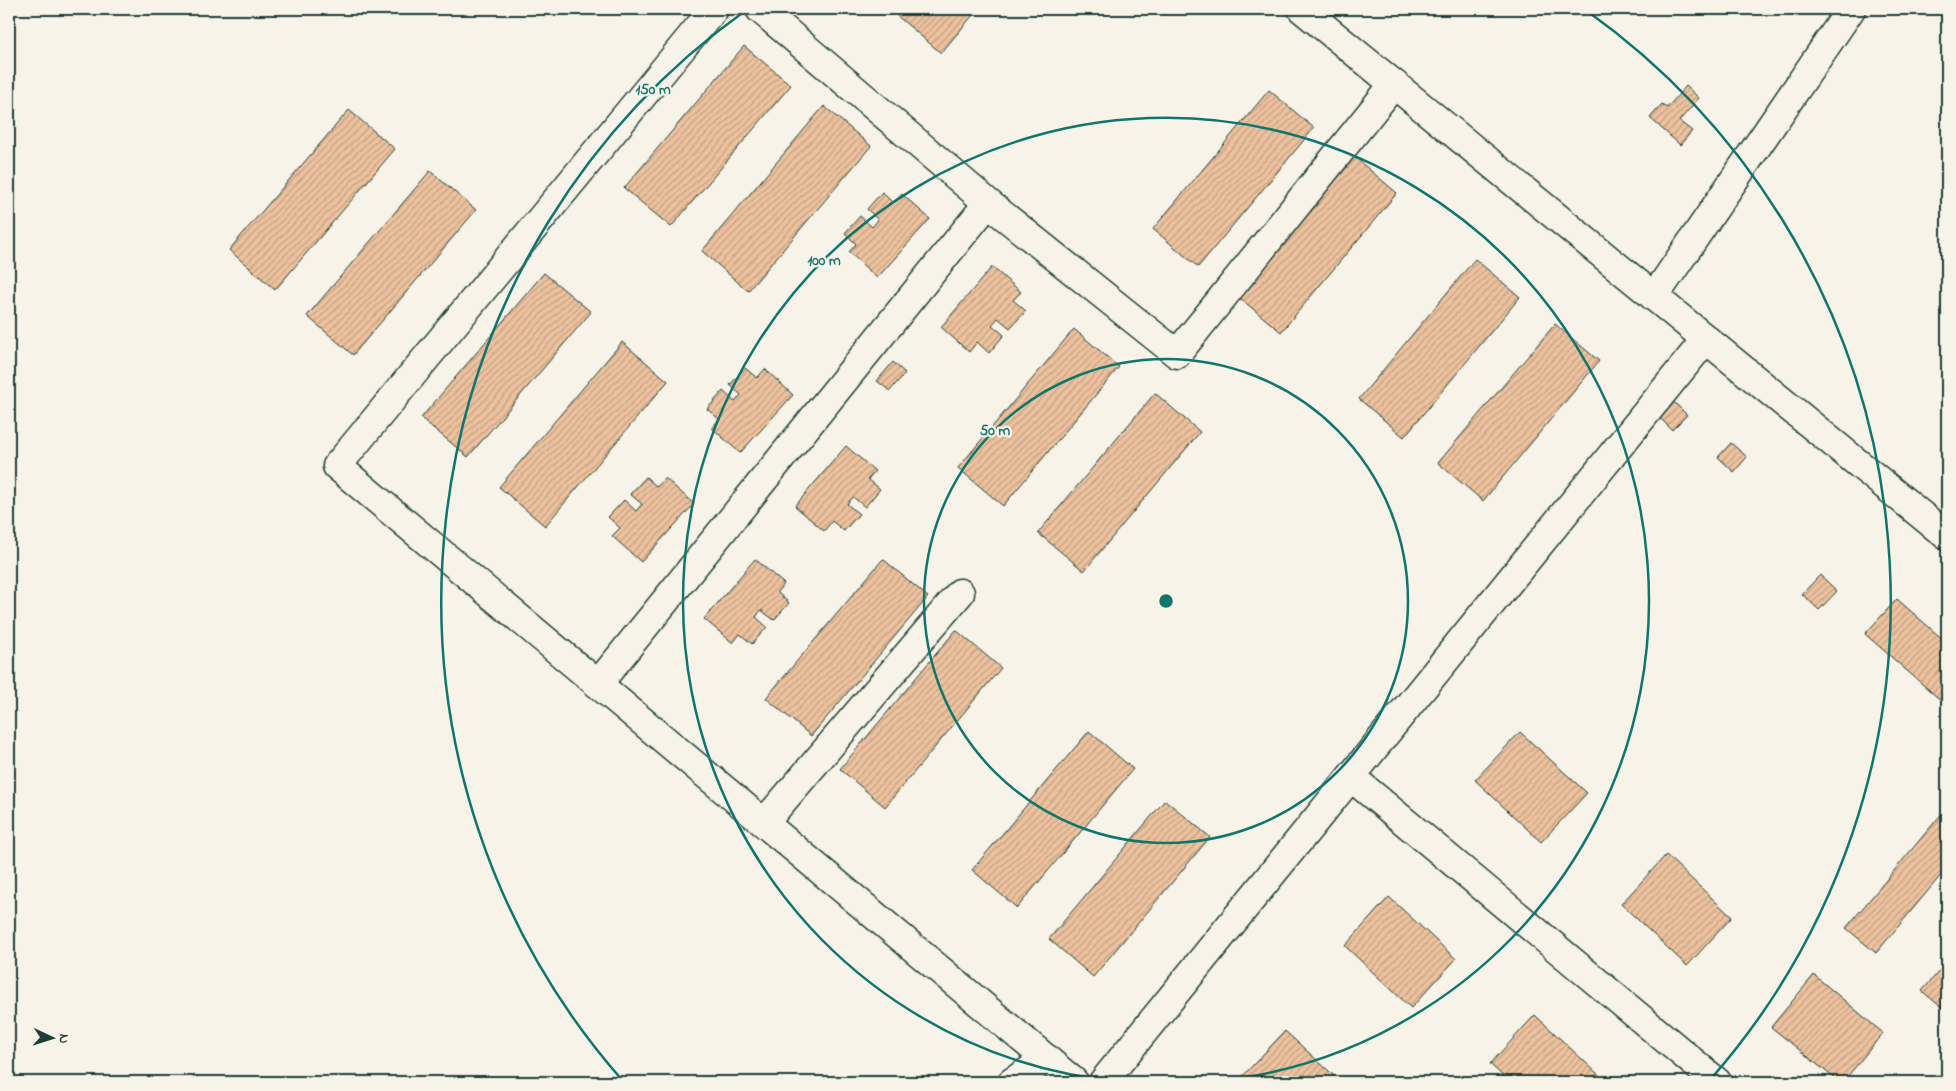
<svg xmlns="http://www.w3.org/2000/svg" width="1956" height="1091" font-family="'Indie Flower',sans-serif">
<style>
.building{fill:url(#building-hatch);stroke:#1f3d34}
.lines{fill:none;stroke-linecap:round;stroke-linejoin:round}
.minor-casing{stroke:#1f3d34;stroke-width:31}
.minor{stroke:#f7f3e8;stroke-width:28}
.ring{fill:none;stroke:#0f766e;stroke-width:2.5}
.centre{fill:#0f766e;stroke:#f7f3e8;stroke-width:2.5}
.ring-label{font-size:15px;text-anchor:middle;font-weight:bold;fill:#0f766e;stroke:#f7f3e8;stroke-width:4.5;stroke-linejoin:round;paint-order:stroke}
</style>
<defs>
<pattern id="building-hatch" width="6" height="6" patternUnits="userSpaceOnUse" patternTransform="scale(1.25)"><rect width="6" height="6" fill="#eec29e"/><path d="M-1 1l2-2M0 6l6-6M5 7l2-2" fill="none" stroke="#c09f82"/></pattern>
</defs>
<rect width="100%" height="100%" fill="#f7f3e8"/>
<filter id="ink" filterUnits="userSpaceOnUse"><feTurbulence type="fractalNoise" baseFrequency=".02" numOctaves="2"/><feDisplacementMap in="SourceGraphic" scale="10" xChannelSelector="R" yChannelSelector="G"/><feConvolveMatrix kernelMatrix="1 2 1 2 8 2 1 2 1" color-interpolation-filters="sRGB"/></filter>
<g filter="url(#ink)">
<!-- building -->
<g class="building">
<path d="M 899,9 L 978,9 L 941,53 L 895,14 Z"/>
<path d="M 744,46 L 791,85 L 671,227 L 624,188 Z"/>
<path d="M 1686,86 L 1699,98 L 1679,121 L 1692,131 L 1680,145 L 1650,118 L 1662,104 L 1667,108 Z"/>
<path d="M 1269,90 L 1314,128 L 1198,267 L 1153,229 Z"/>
<path d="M 824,106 L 871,146 L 748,291 L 702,251 Z"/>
<path d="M 349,110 L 395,149 L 275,290 L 229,250 Z"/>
<path d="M 1352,155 L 1397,193 L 1281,332 L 1236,295 Z"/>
<path d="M 430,171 L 476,210 L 353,355 L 307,316 Z"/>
<path d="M 882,192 L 893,203 L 902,194 L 930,219 L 877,278 L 849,252 L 856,244 L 845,233 L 860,216 L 872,227 L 878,220 L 867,209 Z"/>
<path d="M 1475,259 L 1520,297 L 1404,437 L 1359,399 Z"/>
<path d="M 992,267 L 1021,292 L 1013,300 L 1026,311 L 1010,328 L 998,318 L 992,325 L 1004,335 L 989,353 L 977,342 L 969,352 L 941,327 Z"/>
<path d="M 544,273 L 591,312 L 468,457 L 421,418 Z"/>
<path d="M 1555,324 L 1599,361 L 1483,501 L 1438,463 Z"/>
<path d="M 1074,329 L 1119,367 L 1003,506 L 958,468 Z"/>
<path d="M 622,342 L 668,381 L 545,526 L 499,487 Z"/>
<path d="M 893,362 L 905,373 L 890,391 L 877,381 Z"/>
<path d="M 745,368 L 757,378 L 765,369 L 793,395 L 740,453 L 712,428 L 719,419 L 707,409 L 723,391 L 735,402 L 741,395 L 730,385 Z"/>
<path d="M 1155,393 L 1200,432 L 1084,571 L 1038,533 Z"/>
<path d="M 1672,400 L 1687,415 L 1672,430 L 1658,416 Z"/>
<path d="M 1731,443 L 1747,457 L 1734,472 L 1718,457 Z"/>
<path d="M 846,446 L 875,471 L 868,479 L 880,489 L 865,507 L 853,497 L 847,504 L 859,514 L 844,531 L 832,521 L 824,531 L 795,506 Z"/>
<path d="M 646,477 L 657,487 L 665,478 L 694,504 L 641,562 L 612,536 L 620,528 L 608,517 L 624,500 L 636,511 L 642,504 L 630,494 Z"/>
<path d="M 755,559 L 784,584 L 777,592 L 789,603 L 774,620 L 761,610 L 756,617 L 767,627 L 752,644 L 740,634 L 733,643 L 704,619 Z"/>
<path d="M 883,559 L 928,597 L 811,736 L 766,698 Z"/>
<path d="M 1820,575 L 1837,591 L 1819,610 L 1802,594 Z"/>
<path d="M 1897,599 L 1947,643 L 1947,702 L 1945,704 L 1865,634 Z"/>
<path d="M 956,630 L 1001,668 L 885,807 L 840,769 Z"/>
<path d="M 1089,731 L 1133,769 L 1017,908 L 972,870 Z"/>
<path d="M 1520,732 L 1587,793 L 1541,842 L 1475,780 Z"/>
<path d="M 1165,800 L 1210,837 L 1093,977 L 1049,939 Z"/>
<path d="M 1944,811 L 1947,814 L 1947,868 L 1876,953 L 1846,928 Z"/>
<path d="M 1666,855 L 1732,917 L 1687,966 L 1621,904 Z"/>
<path d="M 1389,897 L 1456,959 L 1411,1008 L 1345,946 Z"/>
<path d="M 1947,962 L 1947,1012 L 1922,991 Z"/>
<path d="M 1814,975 L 1883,1033 L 1843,1082 L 1839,1082 L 1771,1027 Z"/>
<path d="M 1535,1015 L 1601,1077 L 1596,1082 L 1509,1082 L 1490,1064 Z"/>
<path d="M 1285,1031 L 1341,1082 L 1243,1082 L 1240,1079 Z"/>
</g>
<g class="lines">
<!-- minor casing -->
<g class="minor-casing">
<g id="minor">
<path d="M 714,9 L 337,466 L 1074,1082"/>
<path d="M 1302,9 L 1947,536"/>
<path d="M 988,203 L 1177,354 L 1394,84"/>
<path d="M 1654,297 L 1851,9"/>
<path d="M 598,684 L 988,203 L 760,9"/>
<path d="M 1351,777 L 1717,1082"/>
<path d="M 764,823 L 960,593"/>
<path d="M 1012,1082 L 1047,1059"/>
<path d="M 1103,1082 L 1706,339"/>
</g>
</g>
<!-- minor -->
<use href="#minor" class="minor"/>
</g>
</g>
<!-- distance rings -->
<g class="ring">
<circle cx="1166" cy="601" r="242"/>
<path d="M1124 1082A483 483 0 1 1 1208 1082"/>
<path d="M623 1081A725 725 0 0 1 745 11M1587 11A725 725 0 0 1 1709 1081"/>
</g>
<circle cx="1166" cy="601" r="8" class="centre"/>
<g class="ring-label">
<text x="653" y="94">150 m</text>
<text x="824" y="265">100 m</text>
<text x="995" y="435">50 m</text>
</g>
<!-- margin -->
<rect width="1956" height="1091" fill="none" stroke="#f7f3e8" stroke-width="30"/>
<rect x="15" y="15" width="1926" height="1061" fill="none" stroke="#1f3d34" stroke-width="2" filter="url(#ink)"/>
<!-- north arrow -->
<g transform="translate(52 1038) rotate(94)" stroke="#f7f3e8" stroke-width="4" paint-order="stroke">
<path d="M0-4L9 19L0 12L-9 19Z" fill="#1f3d34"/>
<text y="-8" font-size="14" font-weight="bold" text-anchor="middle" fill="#1f3d34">N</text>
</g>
</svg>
